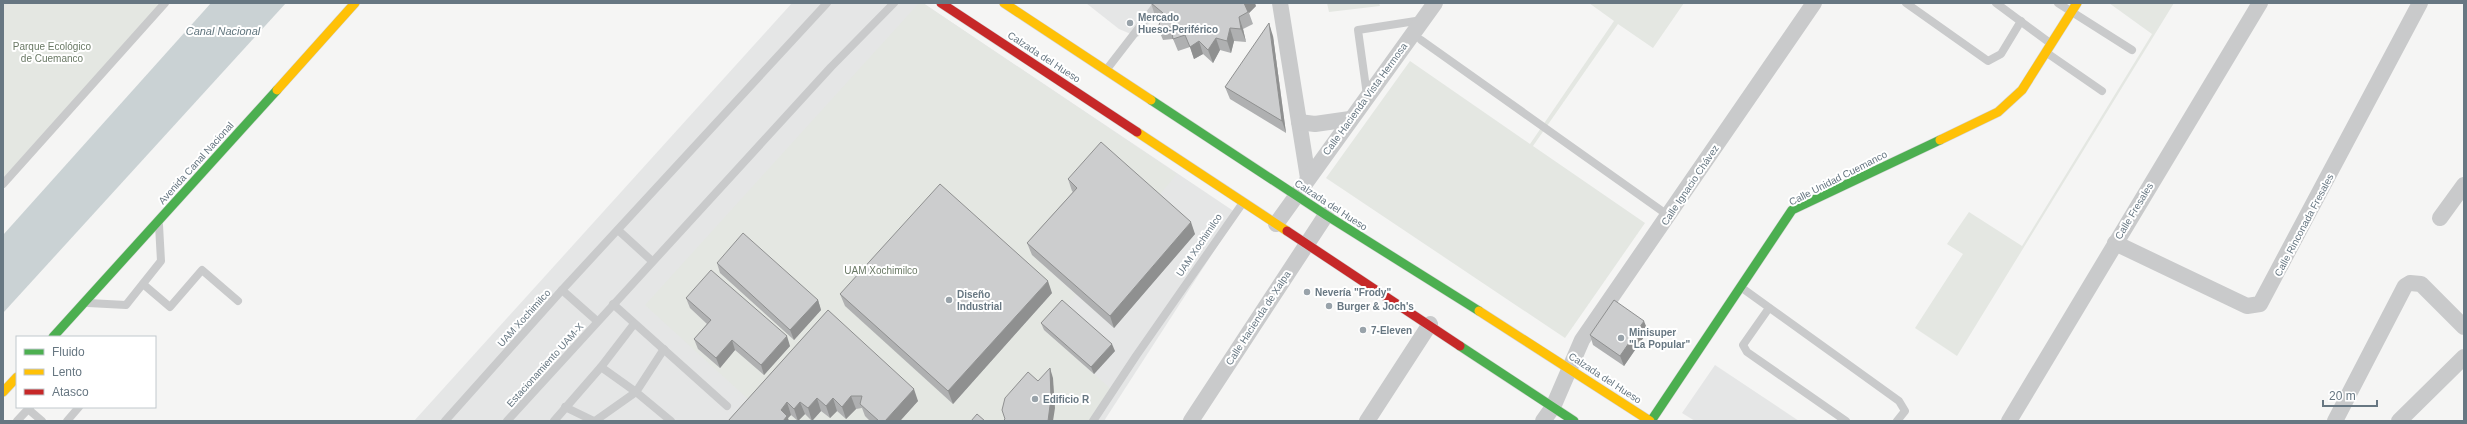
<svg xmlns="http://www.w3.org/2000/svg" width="2467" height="424" font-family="Helvetica,sans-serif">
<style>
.built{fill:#e5e6e6}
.green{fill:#e4e7e2}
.water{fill:#cad2d4}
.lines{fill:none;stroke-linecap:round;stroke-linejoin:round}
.fast-casing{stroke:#d2d3d3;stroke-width:10}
.slow-casing{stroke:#d2d3d3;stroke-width:10}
.jam-casing{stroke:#d2d3d3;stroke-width:10}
.lane{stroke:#c9cacb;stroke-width:8}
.street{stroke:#c9cacb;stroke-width:16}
.fast{stroke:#4caf50;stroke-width:9}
.slow{stroke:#ffc107;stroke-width:9}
.jam{stroke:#c62828;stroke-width:9}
.wall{fill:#afb0b1}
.shaded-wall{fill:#8f9090}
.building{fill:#cccdce;stroke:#8f9090}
.poi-dot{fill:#99a3aa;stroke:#fff;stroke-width:1.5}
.labels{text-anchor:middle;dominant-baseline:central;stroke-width:4;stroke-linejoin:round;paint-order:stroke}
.poi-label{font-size:10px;font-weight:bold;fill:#677782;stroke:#fff;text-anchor:start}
.park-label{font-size:10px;fill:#6a7965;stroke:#fff}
.street-label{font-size:10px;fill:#677782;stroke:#fff}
.water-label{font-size:11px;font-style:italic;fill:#63777f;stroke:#fff}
</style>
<rect width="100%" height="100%" fill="#f5f5f4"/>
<!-- built -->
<g class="built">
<path d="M 792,3 L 923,3 L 1238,214 L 1104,421 L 414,421 Z"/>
<path d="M 1086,3 L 1166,3 L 1138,37 L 1119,29 Z"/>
<path d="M 1715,365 L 1799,421 L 1695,421 L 1682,413 Z"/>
</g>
<!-- green -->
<g class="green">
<path d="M 3,3 L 163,3 L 3,178 Z"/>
<path d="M 919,3 L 923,3 L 1177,174 L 1156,199 L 1072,191 L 1082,200 L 1032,255 L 1076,295 L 1044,330 L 1111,389 L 1090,421 L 730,421 L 749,400 L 645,305 Z"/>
<path d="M 1327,3 L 1379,3 L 1380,6 L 1329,12 Z"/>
<path d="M 1589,3 L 1684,3 L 1653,48 L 1618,24 L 1533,146 L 1645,223 L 1565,338 L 1326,178 L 1410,61 L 1530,144 L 1614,21 Z"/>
<path d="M 2109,3 L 2174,3 L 1957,356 L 1915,328 L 1963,254 L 1947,244 L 1969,212 L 2022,246 L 2152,34 Z"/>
</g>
<!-- water -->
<path class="water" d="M 211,3 L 286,3 L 3,313 L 3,235 Z"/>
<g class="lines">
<!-- fast casing -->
<g class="fast-casing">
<g id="fast">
<path d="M 1151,100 L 1326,215 L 1479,311"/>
<path d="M 53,337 L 277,90"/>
<path d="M 1460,346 L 1574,421"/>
<path d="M 1651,421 L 1792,210 L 1940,140"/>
</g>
</g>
<!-- slow casing -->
<g class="slow-casing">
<g id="slow">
<path d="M 1004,3 L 1151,100"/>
<path d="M 277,90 L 355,3"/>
<path d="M 1137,132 L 1287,231"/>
<path d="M 1940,140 L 1998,112 L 2022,90 L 2077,3"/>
<path d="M 1479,311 L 1650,421"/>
<path d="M 3,392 L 17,377"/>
</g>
</g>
<!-- jam casing -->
<g class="jam-casing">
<g id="jam">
<path d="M 941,3 L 1137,132"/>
<path d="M 1287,231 L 1460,346"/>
</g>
</g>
<!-- lane -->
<g class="lane">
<path d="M 1906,3 L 1988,61 L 2001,54 L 2021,21"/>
<path d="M 1996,3 L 2050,43"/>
<path d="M 2058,3 L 2132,50"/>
<path d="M 1421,40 L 1669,216"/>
<path d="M 2047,53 L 2102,91"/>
<path d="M 1107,69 L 1158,3"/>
<path d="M 1367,95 L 1358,30 L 1422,20"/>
<path d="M 3,184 L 165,3"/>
<path d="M 618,230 L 652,261"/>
<path d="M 143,284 L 170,307 L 202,270 L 238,301"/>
<path d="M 1742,288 L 1899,401 L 1905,411 L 1897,421"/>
<path d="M 562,290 L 597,321"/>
<path d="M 88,303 L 126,305 L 161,261 L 159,225"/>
<path d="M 613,304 L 727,406"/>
<path d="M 1769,308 L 1743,345 L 1747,352 L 1846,421"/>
<path d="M 601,367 L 636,392 L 671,421"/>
<path d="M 565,407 L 594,421"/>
<path d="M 28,409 L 42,421"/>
<path d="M 17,421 L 30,407"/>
<path d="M 67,421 L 79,407"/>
<path d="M 445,421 L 562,290 L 827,3"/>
<path d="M 507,421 L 831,67 L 894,3"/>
<path d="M 554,421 L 601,367 L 634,324"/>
<path d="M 595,421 L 636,392 L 664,349"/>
<path d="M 1093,421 L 1136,356 L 1242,204"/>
</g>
<!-- street -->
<g class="street">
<path d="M 1280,3 L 1308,178"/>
<path d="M 1299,122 L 1315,124 L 1350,119"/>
<path d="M 2440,218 L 2464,185"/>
<path d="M 1276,224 L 1435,3"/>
<path d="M 2115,243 L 2247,306 L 2260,304 L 2420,3"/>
<path d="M 1191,421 L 1326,215"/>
<path d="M 1367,421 L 1430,324"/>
<path d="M 1543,421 L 1553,407 L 1582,340 L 1814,3"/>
<path d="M 2009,421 L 2260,3"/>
<path d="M 2335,421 L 2405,286 L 2410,283 L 2421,284 L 2464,327"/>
<path d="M 2399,421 L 2464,357"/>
</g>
<!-- fast -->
<use href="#fast" class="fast"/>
<!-- slow -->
<use href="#slow" class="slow"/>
<!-- jam -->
<use href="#jam" class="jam"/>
</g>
<!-- wall -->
<g class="wall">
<path d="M 1151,3 L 1256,6 L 1249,13 L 1253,24 L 1243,29 L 1246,42 L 1234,41 L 1231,53 L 1220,50 L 1213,63 L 1203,54 L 1194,59 L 1190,47 L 1178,51 L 1173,39 L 1163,40 L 1158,28 L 1161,20 L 1155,16 Z"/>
<path d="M 1273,36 L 1286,133 L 1230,99 L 1225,87 Z"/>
<path d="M 1068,179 L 1195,234 L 1114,328 L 1032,255 L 1027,243 L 1073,192 L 1072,191 Z"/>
<path d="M 717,263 L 818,300 L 821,310 L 794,340 L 720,273 Z"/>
<path d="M 1052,293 L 953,404 L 845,306 L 840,294 Z"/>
<path d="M 686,298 L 790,346 L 764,375 L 735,350 L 720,368 L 698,349 L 694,339 L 707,324 L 690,308 Z"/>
<path d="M 828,310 L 918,401 L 900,421 L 870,421 L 865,416 L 862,408 L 856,409 L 846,419 L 837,411 L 830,418 L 821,411 L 812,421 L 805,414 L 798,421 L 791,415 L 788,418 L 728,421 Z"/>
<path d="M 1041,323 L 1115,351 L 1094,374 L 1044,330 Z"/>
<path d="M 1648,331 L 1624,366 L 1593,345 L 1590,335 Z"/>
</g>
<!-- shaded-wall -->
<g class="shaded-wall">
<path d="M 1243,3 L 1255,3 L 1256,6 L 1249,13 Z"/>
<path d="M 1239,17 L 1243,29 L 1246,42 L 1241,29 Z"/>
<path d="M 1269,23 L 1273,36 L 1286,133 L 1282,121 Z"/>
<path d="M 1230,28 L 1234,41 L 1231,53 L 1227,41 Z"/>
<path d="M 1216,38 L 1220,50 L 1213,63 L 1208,50 Z"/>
<path d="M 1199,41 L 1203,54 L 1194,59 L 1190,47 Z"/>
<path d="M 1191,222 L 1195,234 L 1114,328 L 1110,316 Z"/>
<path d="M 1048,281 L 1052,293 L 953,404 L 948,391 Z"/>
<path d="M 818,300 L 821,310 L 794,340 L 790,330 Z"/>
<path d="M 1644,321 L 1648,331 L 1624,366 L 1620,356 Z"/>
<path d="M 787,336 L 790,346 L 764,375 L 761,365 Z"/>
<path d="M 732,340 L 735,350 L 720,368 L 716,358 Z"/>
<path d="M 1112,344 L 1115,351 L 1094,374 L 1091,367 Z"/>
<path d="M 1050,368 L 1053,378 L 1055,408 L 1053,421 L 1048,421 Z"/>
<path d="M 914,389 L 918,401 L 900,421 L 885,421 Z"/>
<path d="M 851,396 L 856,409 L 846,419 L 842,407 Z"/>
<path d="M 817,398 L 821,411 L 812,421 L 808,408 Z"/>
<path d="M 833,398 L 837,411 L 830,418 L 826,406 Z"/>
<path d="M 787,402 L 791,415 L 788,418 L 789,421 L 783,421 L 781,410 Z"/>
<path d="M 800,402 L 805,414 L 798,421 L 794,409 Z"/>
</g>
<!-- building -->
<g class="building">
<path d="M 1151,3 L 1244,3 L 1248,12 L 1239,17 L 1241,29 L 1230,28 L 1227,41 L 1216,38 L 1208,50 L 1199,41 L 1190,47 L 1185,35 L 1173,39 L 1171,27 L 1158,28 L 1163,13 Z"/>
<path d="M 1269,23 L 1282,121 L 1225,87 Z"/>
<path d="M 1101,142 L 1191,222 L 1110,316 L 1027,243 L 1077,188 L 1068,179 Z"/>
<path d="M 940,184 L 1048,281 L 948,391 L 840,294 Z"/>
<path d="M 743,233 L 818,300 L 790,330 L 717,263 Z"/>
<path d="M 711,270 L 787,336 L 761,365 L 732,340 L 716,358 L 694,339 L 711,320 L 686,298 Z"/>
<path d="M 1062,300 L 1112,344 L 1091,367 L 1041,323 Z"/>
<path d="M 1614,300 L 1644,321 L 1620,356 L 1590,335 Z"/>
<path d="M 828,310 L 914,389 L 885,421 L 879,421 L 860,404 L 862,396 L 851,396 L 842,407 L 833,398 L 826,406 L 817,398 L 808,408 L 800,402 L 794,409 L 787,402 L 781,410 L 787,416 L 783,421 L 728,421 Z"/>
<path d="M 1050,368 L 1051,398 L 1048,421 L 1003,421 L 1005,419 L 1002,410 L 1005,398 L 1028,372 L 1038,381 Z"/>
<path d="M 977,414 L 985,421 L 971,421 Z"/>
</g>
<!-- markers -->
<g class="poi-dot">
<circle cx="1130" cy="23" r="4"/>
<circle cx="1307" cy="292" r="4"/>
<circle cx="949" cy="300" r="4"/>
<circle cx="1329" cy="306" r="4"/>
<circle cx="1363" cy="330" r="4"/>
<circle cx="1621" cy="338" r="4"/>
<circle cx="1035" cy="399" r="4"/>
</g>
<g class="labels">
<!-- poi labels -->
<g class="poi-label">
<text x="1138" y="17">Mercado<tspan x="1138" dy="12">Hueso-Periférico</tspan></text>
<text x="1315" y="292">Nevería "Frody"</text>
<text x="957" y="294">Diseño<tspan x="957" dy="12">Industrial</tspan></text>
<text x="1337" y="306">Burger &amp; Joch's</text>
<text x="1371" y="330">7-Eleven</text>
<text x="1629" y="332">Minisuper<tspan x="1629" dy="12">"La Popular"</tspan></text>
<text x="1043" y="399">Edificio R</text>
</g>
<!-- park labels -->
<g class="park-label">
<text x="52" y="46">Parque Ecológico<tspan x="52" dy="12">de Cuemanco</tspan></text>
<text x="881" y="270">UAM Xochimilco</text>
</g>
<!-- street labels -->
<g class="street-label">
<text transform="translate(1044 57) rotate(33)">Calzada del Hueso</text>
<text transform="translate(1365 99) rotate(-54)">Calle Hacienda Vista Hermosa</text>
<text transform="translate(196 163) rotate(-48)">Avenida Canal Nacional</text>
<text transform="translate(1838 178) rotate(-27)">Calle Unidad Cuemanco</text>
<text transform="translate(1690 185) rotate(-56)">Calle Ignacio Chávez</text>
<text transform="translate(1331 205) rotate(33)">Calzada del Hueso</text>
<text transform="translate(2134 211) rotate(-59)">Calle Fresales</text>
<text transform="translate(2304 225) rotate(-62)">Calle Rinconada Fresales</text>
<text transform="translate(1199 245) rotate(-56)">UAM Xochimilco</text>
<text transform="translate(524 318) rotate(-48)">UAM Xochimilco</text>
<text transform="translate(1258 318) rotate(-57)">Calle Hacienda de Xalpa</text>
<text transform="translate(545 365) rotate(-48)">Estacionamiento UAM-X</text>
<text transform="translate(1605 378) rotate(33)">Calzada del Hueso</text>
</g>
<!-- water labels -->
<g class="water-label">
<text x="223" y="31">Canal Nacional</text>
</g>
</g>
<!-- border -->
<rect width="2467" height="424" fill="none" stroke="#677782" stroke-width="8"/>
<!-- legend -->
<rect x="16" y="336" width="140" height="72" fill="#ffffff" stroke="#c2c9cd"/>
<rect x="24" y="349" width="20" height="6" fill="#4caf50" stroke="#c2c9cd"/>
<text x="52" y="356" font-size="12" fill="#677782">Fluido</text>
<rect x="24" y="369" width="20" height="6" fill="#ffc107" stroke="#c2c9cd"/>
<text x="52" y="376" font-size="12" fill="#677782">Lento</text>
<rect x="24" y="389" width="20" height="6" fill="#c62828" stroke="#c2c9cd"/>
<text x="52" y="396" font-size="12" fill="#677782">Atasco</text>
<!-- scale -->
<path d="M2323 400v6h54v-6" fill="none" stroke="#677782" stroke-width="2"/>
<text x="2329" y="400" font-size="12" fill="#677782" stroke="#ffffff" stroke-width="3" paint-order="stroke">20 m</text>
</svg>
